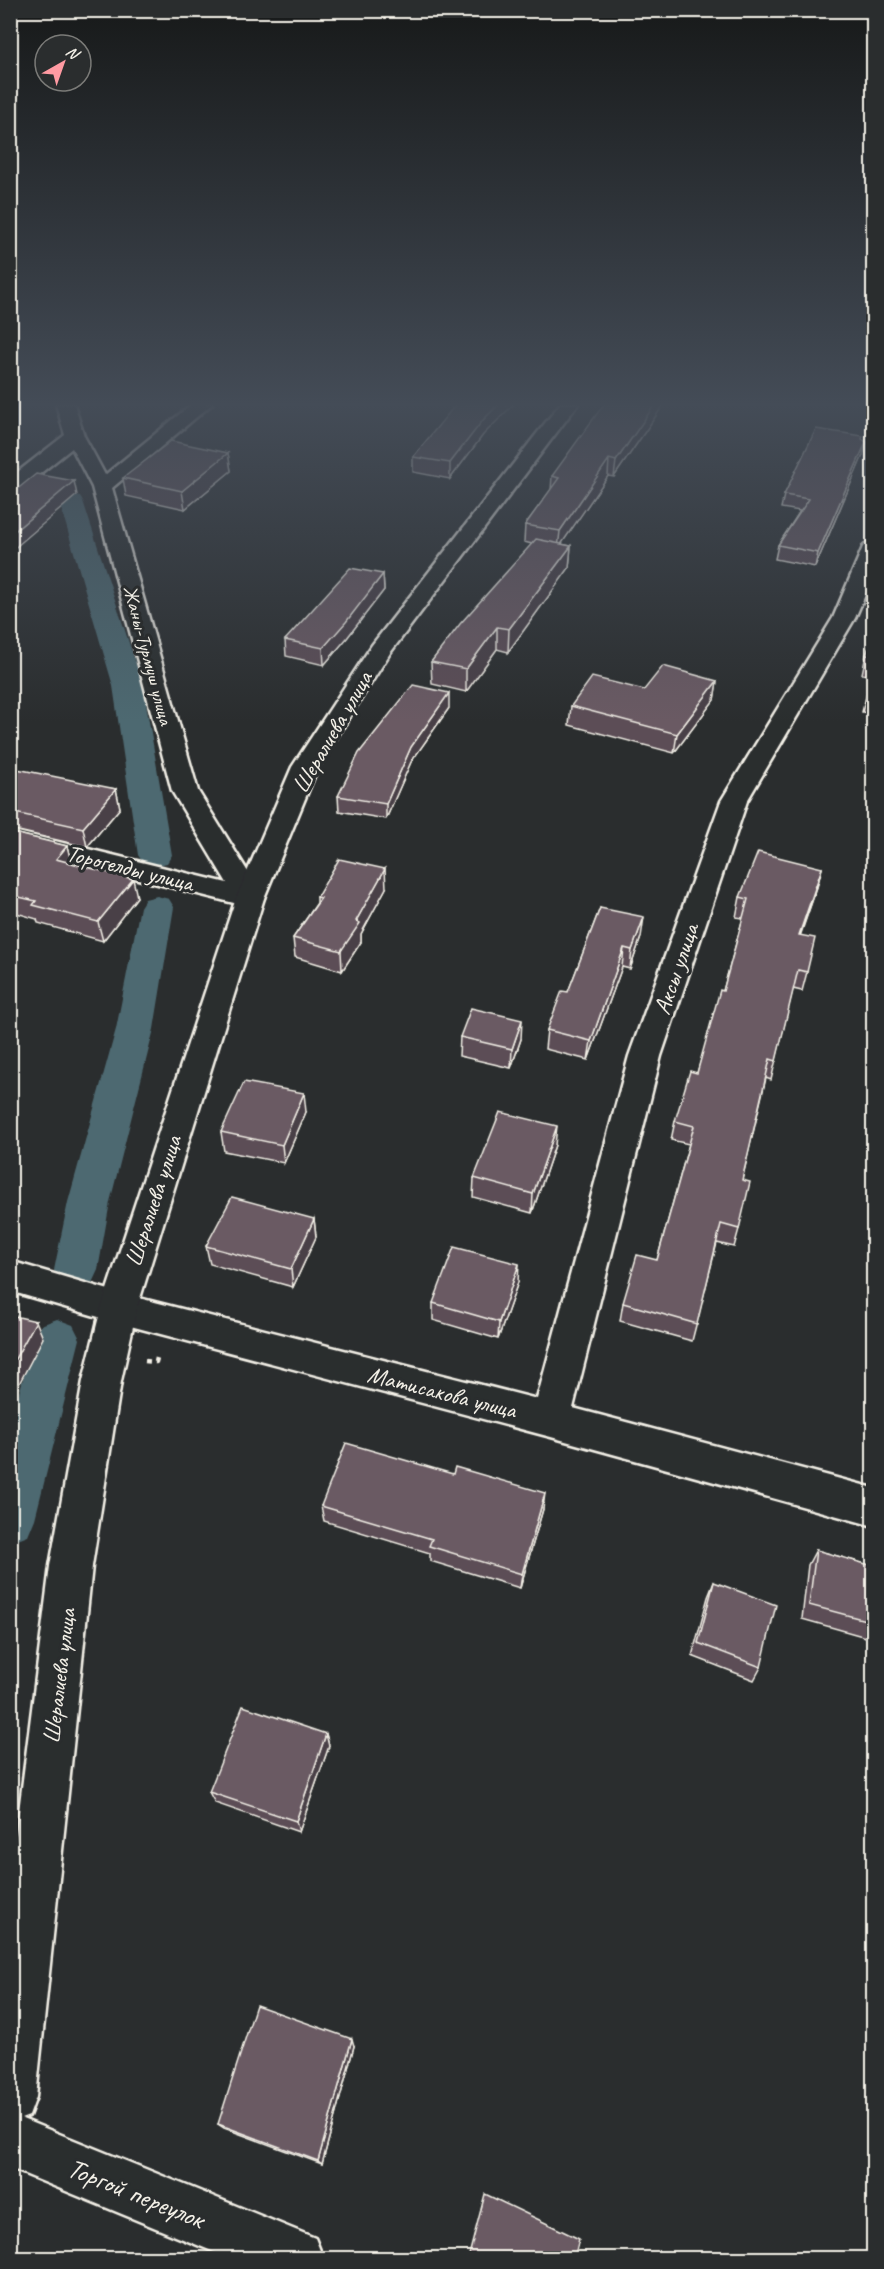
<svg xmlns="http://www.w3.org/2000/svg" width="884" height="2269" font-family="Caveat,sans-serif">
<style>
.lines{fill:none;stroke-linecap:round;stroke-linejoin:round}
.canal{fill:#4d6971;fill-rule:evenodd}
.street-casing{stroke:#f4f1e8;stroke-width:5}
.secondary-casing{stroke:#f4f1e8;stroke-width:5}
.path{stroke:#f4f1e8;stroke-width:4.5;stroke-dasharray:5 5;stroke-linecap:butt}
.street{fill:#2a2d2e;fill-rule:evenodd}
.secondary{fill:#2a2d2e;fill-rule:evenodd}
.wall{fill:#5b4d56;stroke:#f4f1e8;stroke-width:1.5}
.shaded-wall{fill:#4a3f46;stroke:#f4f1e8;stroke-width:1.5}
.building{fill:#6a5a64;stroke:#f4f1e8;stroke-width:1.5}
.labels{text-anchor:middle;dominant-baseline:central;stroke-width:6;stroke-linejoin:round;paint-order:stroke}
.far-street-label{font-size:20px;fill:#f4f1e8;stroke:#2a2d2e}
.street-label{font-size:24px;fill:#f4f1e8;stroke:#2a2d2e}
.near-street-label{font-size:28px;fill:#f4f1e8;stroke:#2a2d2e}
</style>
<rect width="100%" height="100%" fill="#2a2d2e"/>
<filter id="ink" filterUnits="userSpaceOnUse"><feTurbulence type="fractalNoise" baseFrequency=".0167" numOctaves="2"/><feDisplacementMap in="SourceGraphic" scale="12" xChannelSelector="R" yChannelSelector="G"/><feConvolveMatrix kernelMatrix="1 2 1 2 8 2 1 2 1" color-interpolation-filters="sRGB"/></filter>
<g filter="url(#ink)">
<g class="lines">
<!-- canal -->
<g class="canal">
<path d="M 71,494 L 80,496 L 83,501 L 143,686 L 172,855 L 167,863 L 155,866 L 143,863 L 138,855 L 113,686 L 59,501 L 62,496 Z"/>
<path d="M 157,896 L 169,899 L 174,907 L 154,1029 L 110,1202 L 98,1270 L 92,1283 L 76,1288 L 60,1283 L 54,1270 L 68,1202 L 116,1029 L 140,907 L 145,899 Z"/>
<path d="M 57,1319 L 73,1325 L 80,1339 L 35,1519 L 28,1536 L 10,1543 L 10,1426 L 34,1339 L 41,1325 Z"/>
</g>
<!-- street casing -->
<g class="street-casing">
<g id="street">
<path d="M 56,404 L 74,404 L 84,436 L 105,475 L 192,404 L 212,404 L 112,488 L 198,791 L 264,898 L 260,905 L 250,907 L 10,847 L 10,830 L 227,883 L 172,791 L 92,487 L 72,448 L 17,492 L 10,494 L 10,478 L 65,435 Z"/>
<path d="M 874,541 L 874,574 L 855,618 L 747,801 L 661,1056 L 573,1408 L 874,1488 L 874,1526 L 551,1437 L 119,1323 L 10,1291 L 10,1261 L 119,1293 L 537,1399 L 629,1056 L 721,801 L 833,618 L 863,547 L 867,543 Z"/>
<path d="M 10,2114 L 315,2238 L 323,2258 L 229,2258 L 10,2168 Z"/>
</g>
</g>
<!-- secondary casing -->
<g class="secondary-casing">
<path id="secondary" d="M 560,404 L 578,404 L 390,653 L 318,767 L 264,898 L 137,1308 L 121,1381 L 92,1566 L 36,2097 L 29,2116 L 10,2123 L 10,1883 L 50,1566 L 83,1381 L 101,1308 L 236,898 L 292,767 L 372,645 Z"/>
</g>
<!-- path -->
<path class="path" d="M 145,1361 L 156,1362 L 158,1354"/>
<!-- street -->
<use href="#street" class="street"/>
<!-- secondary -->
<use href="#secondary" class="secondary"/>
</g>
<!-- wall -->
<g class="wall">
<path d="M 664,404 L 614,477 L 608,476 L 561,544 L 571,546 L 569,568 L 508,652 L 497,649 L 466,692 L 432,684 L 431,662 L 532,544 L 524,542 L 525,525 L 551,490 L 552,476 Z"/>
<path d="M 483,435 L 450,479 L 413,472 L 413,457 Z"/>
<path d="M 862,440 L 866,442 L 863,455 L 815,567 L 775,559 L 778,545 L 800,511 L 781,508 L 784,495 Z"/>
<path d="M 228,453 L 231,471 L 185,509 L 126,496 L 123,478 Z"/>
<path d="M 383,574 L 384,590 L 347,638 L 324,665 L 286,656 L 285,640 Z"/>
<path d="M 873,637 L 873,676 L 862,674 L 866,655 Z"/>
<path d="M 873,676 L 873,714 L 862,712 L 867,693 Z"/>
<path d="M 717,681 L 714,700 L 674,753 L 569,725 L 571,706 L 644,690 Z"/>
<path d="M 449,708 L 411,762 L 386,819 L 339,811 L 338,796 Z"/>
<path d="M 10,776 L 116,789 L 120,808 L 87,847 L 10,829 Z"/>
<path d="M 10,832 L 67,846 L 71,863 L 137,897 L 103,941 L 38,923 L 37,919 L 10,911 Z"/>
<path d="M 822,868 L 817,887 L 800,935 L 807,972 L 802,991 L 793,989 L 771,1080 L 766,1078 L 742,1180 L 739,1229 L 734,1247 L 717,1243 L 692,1341 L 620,1321 L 623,1303 L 657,1260 L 689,1144 L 671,1140 L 675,1121 L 697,1073 L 723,991 L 743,918 L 736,917 L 740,897 Z"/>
<path d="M 386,888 L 361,934 L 361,942 L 342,971 L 295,957 L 293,938 L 317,903 L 317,897 Z"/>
<path d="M 600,908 L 641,937 L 630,969 L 622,967 L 588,1060 L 545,1049 L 547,1030 L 568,992 Z"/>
<path d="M 460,1037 L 521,1039 L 511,1068 L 459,1056 Z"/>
<path d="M 306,1112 L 284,1163 L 224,1151 L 221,1132 Z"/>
<path d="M 555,1145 L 532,1213 L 473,1197 L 474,1178 Z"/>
<path d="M 314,1219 L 316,1237 L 293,1287 L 210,1264 L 206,1246 Z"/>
<path d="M 518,1282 L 498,1339 L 433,1320 L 433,1303 Z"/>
<path d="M 321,1506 L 543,1509 L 520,1588 L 430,1561 L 430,1553 L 324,1521 Z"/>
<path d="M 816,1550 L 873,1566 L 873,1639 L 802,1619 L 808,1565 Z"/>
<path d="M 714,1582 L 761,1667 L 754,1680 L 692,1656 L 708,1597 Z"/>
<path d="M 326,1734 L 329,1746 L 299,1832 L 215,1803 L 209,1792 Z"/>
<path d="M 354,2046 L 322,2164 L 224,2128 L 218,2124 Z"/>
</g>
<!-- shaded-wall -->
<g class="shaded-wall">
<path d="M 499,404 L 514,404 L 483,435 L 450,479 L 450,463 L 483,420 Z"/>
<path d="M 655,404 L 664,404 L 614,477 L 616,461 Z"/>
<path d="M 866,442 L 863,455 L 815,567 L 818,553 Z"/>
<path d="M 228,453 L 231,471 L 185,509 L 182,491 Z"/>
<path d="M 609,459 L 608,476 L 558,549 L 560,531 Z"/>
<path d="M 74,481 L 77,495 L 10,552 L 10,535 Z"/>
<path d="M 571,546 L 569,568 L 508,652 L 509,629 Z"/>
<path d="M 383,574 L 384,590 L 347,638 L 324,665 L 323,648 Z"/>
<path d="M 497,627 L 497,649 L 466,692 L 466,669 Z"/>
<path d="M 717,681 L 714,700 L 674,753 L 677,734 Z"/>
<path d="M 449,693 L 449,708 L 411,762 L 386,819 L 386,804 L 411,747 Z"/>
<path d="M 116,789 L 120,808 L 87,847 L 83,828 Z"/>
<path d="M 67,846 L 72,865 L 56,859 Z"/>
<path d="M 822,868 L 817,887 L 794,954 L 799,935 Z"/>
<path d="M 385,869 L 386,888 L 361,934 L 361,942 L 342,971 L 341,951 L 356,921 Z"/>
<path d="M 133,879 L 137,897 L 103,941 L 98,922 Z"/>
<path d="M 644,917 L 641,937 L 630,969 L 632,950 Z"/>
<path d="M 624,948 L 622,967 L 588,1060 L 591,1041 Z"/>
<path d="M 522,1020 L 521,1039 L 511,1068 L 512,1049 Z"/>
<path d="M 304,1093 L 306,1112 L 284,1163 L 282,1145 Z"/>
<path d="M 557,1126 L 555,1145 L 532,1213 L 533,1194 Z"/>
<path d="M 314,1219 L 316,1237 L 293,1287 L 291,1269 Z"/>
<path d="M 519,1264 L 518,1282 L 498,1339 L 499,1322 Z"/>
<path d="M 36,1321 L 43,1338 L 10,1401 L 10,1368 Z"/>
<path d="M 545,1493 L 543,1509 L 520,1588 L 522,1574 Z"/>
<path d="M 326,1734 L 329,1746 L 299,1832 L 296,1821 Z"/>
<path d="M 352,2039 L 354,2046 L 322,2164 L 318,2161 Z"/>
</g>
<!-- building -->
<g class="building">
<path d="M 456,404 L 499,404 L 483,420 L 450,463 L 413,457 Z"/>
<path d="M 604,404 L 655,404 L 616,461 L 609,459 L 560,531 L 525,525 L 559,478 L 552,476 Z"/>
<path d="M 816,429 L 863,436 L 862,439 L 866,442 L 818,553 L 778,545 L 809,499 L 784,495 Z"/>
<path d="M 171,441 L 228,453 L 182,491 L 123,478 Z"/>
<path d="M 36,474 L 74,481 L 10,535 L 10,495 Z"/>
<path d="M 536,539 L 571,546 L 509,629 L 497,627 L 466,669 L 431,662 L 460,624 Z"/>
<path d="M 350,568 L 383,574 L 346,622 L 323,648 L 285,640 Z"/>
<path d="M 873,637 L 873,656 L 866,655 Z"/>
<path d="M 663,666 L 717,681 L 677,734 L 571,706 L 592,677 L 644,690 Z"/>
<path d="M 873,676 L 873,694 L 867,693 Z"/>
<path d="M 413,685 L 449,693 L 411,747 L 386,804 L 338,796 L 359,753 Z"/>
<path d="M 17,769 L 116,789 L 83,828 L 10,812 L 10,776 Z"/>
<path d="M 10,832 L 67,846 L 56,859 L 133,879 L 98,922 L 33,905 L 36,901 L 10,895 Z"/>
<path d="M 758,852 L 822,868 L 799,935 L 815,938 L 807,972 L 798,970 L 776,1061 L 770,1059 L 742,1180 L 750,1182 L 739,1229 L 721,1224 L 697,1324 L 623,1303 L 637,1255 L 657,1260 L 694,1126 L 675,1121 L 690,1071 L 697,1073 L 720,990 L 723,991 L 748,899 L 740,897 Z"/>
<path d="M 339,859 L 385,869 L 356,921 L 360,923 L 341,951 L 293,938 L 321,898 L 317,897 Z"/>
<path d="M 600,908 L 644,917 L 632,950 L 624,948 L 591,1041 L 547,1030 L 562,991 L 568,992 Z"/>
<path d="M 471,1008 L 522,1020 L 512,1049 L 460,1037 Z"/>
<path d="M 244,1082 L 304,1093 L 282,1145 L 221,1132 Z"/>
<path d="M 500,1112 L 557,1126 L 533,1194 L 474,1178 Z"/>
<path d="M 232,1197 L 314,1219 L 291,1269 L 206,1246 Z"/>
<path d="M 454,1247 L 519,1264 L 499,1322 L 433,1303 Z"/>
<path d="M 10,1315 L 36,1321 L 10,1368 Z"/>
<path d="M 346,1443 L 453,1474 L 455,1467 L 545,1493 L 522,1574 L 429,1546 L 432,1539 L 321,1506 Z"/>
<path d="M 816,1550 L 873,1566 L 873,1622 L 809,1605 Z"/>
<path d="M 714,1582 L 776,1605 L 761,1667 L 698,1643 Z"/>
<path d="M 243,1706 L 326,1734 L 296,1821 L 209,1792 Z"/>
<path d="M 256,2005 L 352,2039 L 318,2161 L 218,2124 Z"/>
<path d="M 485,2194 L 579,2239 L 574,2259 L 468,2259 Z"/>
</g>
</g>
<!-- sky -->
<linearGradient id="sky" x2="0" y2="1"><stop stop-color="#171919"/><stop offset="0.56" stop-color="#444c57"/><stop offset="1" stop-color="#444c57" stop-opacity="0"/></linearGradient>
<rect width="884" height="722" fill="url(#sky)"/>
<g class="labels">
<!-- far-street labels -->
<g class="far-street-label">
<text transform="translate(148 655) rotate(75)">Жаны-Турмуш улица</text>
</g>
<!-- street labels -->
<g class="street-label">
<text transform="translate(332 732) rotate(-60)">Шералиева улица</text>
<text transform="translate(130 868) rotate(14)">Торогелды улица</text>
<text transform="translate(676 969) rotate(-71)">Аксы улица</text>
<text transform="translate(153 1201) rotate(-72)">Шералиева улица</text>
<text transform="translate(442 1392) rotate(14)">Матисакова улица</text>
<text transform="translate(59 1676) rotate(-83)">Шералиева улица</text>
</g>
<!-- near-street labels -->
<g class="near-street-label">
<text transform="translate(136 2193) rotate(22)">Торгой переулок</text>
</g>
</g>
<!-- margin -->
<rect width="884" height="2269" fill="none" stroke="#2a2d2e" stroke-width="36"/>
<rect x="18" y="18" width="848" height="2233" fill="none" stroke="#f4f1e8" stroke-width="2" filter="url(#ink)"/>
<!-- north arrow -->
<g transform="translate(63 63) rotate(40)"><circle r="28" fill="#2a2d2e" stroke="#7b7b78" stroke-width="1.5"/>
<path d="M0-4.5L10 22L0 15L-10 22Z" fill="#ff9aa2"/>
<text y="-9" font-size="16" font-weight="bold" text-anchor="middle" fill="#f4f1e8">N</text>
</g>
</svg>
